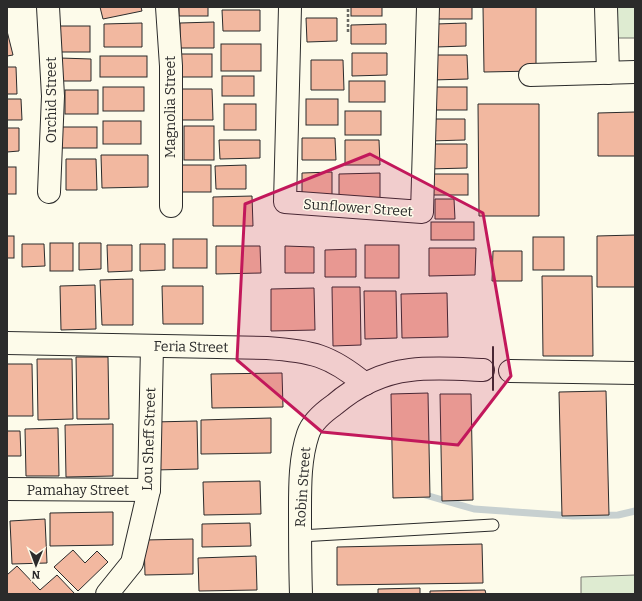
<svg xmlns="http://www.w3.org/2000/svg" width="642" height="601" font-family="Bitter,serif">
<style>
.green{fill:#deebd1;stroke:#74746e}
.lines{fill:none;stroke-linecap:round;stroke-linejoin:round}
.stream{stroke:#c7d0d0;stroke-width:7}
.building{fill:#f2b8a0;stroke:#2b2b2b}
.lane-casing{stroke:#2b2b2b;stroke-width:13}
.street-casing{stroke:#2b2b2b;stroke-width:24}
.path{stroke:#6a6964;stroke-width:2.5;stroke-dasharray:3 2;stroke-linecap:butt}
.lane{stroke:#fdfbea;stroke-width:11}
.street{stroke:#fdfbea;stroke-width:22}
.wall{stroke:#2b2b2b;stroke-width:2}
.marked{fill:#c2185b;fill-opacity:0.2;stroke:#c2185b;stroke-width:3;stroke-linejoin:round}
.labels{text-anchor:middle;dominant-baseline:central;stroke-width:3;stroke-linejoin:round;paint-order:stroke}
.street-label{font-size:14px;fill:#2b2b2b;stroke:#fdfbea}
</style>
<rect width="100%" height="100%" fill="#fdfbea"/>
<!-- green -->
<g class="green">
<rect x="617" y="7" width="18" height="31"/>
<path d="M 635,575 L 635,594 L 581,594 L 581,577 Z"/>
</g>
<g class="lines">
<!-- stream -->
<path class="stream" d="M 422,494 L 474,509 L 573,516 L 618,515 L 635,511"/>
</g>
<!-- building -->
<g class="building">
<path d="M 100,7 L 141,7 L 142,11 L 103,19 Z"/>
<rect x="179" y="7" width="29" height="9"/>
<rect x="351" y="7" width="31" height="9"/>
<rect x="434" y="7" width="38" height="12"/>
<path d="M 483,7 L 536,7 L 536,71 L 484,72 Z"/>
<path d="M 222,10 L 260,10 L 260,31 L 223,31 Z"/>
<path d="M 306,18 L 337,18 L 337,41 L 307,42 Z"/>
<path d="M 214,22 L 214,48 L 180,48 L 180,23 Z"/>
<path d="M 142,23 L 142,47 L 104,47 L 104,24 Z"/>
<path d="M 466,23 L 466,46 L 436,47 L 436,24 Z"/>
<path d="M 386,24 L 386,44 L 351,44 L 351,25 Z"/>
<rect x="60" y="26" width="30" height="26"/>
<path d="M 7,31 L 13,55 L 7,56 Z"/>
<rect x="221" y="44" width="40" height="27"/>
<path d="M 352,53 L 387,53 L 387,75 L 352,76 Z"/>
<rect x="180" y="54" width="32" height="23"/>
<path d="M 432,55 L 467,55 L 468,79 L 432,80 Z"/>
<rect x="100" y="56" width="47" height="21"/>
<path d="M 60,58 L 91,59 L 91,81 L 60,81 Z"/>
<path d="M 311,60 L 343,60 L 344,90 L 311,90 Z"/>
<path d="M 7,67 L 16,67 L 17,94 L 7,94 Z"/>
<rect x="222" y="76" width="32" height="20"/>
<rect x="349" y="81" width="36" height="21"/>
<rect x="103" y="87" width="41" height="24"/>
<rect x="435" y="87" width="32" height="23"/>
<path d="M 182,89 L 212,89 L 213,120 L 182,120 Z"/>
<rect x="65" y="90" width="33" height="24"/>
<path d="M 7,99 L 21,99 L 22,120 L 7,120 Z"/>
<rect x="306" y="99" width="32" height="26"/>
<rect x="224" y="104" width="32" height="26"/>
<path d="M 478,104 L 539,104 L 539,216 L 479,216 Z"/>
<rect x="345" y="111" width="36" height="24"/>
<path d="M 635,112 L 635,156 L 598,156 L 598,113 Z"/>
<path d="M 429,119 L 465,119 L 465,140 L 429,141 Z"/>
<rect x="103" y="121" width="38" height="23"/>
<rect x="184" y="126" width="30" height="34"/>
<rect x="60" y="127" width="37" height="21"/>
<path d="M 7,128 L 19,128 L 19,151 L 7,152 Z"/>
<path d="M 302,138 L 335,138 L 336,160 L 302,160 Z"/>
<path d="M 219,140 L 260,140 L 260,158 L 220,159 Z"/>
<path d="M 345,140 L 379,140 L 380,165 L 345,165 Z"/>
<path d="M 428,144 L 467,144 L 467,168 L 428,169 Z"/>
<path d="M 101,155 L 148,155 L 148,187 L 102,188 Z"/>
<path d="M 66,159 L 96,159 L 97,190 L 66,190 Z"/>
<rect x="182" y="165" width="29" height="27"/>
<path d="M 246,165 L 246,189 L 216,189 L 215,166 Z"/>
<rect x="7" y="167" width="9" height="27"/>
<path d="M 332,172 L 332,196 L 302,196 L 302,173 Z"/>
<path d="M 380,173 L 380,198 L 339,198 L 339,174 Z"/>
<rect x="429" y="174" width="39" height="21"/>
<path d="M 252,196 L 253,226 L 213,226 L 213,197 Z"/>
<path d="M 435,199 L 454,199 L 455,219 L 435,219 Z"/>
<rect x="431" y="222" width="43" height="18"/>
<path d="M 635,235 L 635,287 L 597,287 L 597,236 Z"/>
<rect x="7" y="236" width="7" height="22"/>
<rect x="533" y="237" width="31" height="33"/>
<rect x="173" y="239" width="34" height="29"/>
<rect x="50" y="243" width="23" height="28"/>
<path d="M 79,243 L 101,243 L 101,269 L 79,270 Z"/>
<path d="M 22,244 L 44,244 L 45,266 L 22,267 Z"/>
<path d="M 140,244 L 165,244 L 165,270 L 140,271 Z"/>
<path d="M 107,245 L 132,245 L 132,271 L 108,272 Z"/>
<rect x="365" y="245" width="34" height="33"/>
<path d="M 216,246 L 260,246 L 261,273 L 216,274 Z"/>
<path d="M 285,246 L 314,247 L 314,273 L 285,273 Z"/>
<path d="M 429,248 L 476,248 L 475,275 L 429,276 Z"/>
<path d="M 356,249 L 356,277 L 325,277 L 325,250 Z"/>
<path d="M 493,251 L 522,251 L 522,281 L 492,281 Z"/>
<path d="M 542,276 L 592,276 L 593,356 L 543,356 Z"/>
<path d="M 133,279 L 133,325 L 102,325 L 100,280 Z"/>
<path d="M 95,285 L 96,329 L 61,330 L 60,286 Z"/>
<path d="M 162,286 L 203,286 L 203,324 L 163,324 Z"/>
<path d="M 332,287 L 360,287 L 361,345 L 333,346 Z"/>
<path d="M 314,288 L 315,330 L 271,331 L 271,289 Z"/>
<path d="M 364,291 L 396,291 L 397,338 L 365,339 Z"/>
<path d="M 447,293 L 448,337 L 402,338 L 401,294 Z"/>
<path d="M 76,357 L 108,357 L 109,419 L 77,419 Z"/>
<path d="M 37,359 L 72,359 L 73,419 L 38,420 Z"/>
<path d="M 7,364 L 32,364 L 33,416 L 7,416 Z"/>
<path d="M 282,373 L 283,407 L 212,408 L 211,374 Z"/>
<path d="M 606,391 L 609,515 L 562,516 L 559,392 Z"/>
<path d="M 428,393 L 430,497 L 393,498 L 391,394 Z"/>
<path d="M 440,394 L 471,394 L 473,500 L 442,501 Z"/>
<path d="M 271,418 L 271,453 L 201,454 L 201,420 Z"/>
<path d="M 197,421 L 198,469 L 154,470 L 153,422 Z"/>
<path d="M 113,424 L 113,476 L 66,477 L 65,425 Z"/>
<path d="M 58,428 L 59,476 L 26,476 L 25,429 Z"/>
<path d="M 7,431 L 20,431 L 21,456 L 7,456 Z"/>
<path d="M 260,481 L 261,514 L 204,515 L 203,482 Z"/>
<path d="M 113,512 L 113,545 L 50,546 L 50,513 Z"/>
<path d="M 45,519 L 47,563 L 12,564 L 10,521 Z"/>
<path d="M 250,523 L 251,546 L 202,547 L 202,524 Z"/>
<path d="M 193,539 L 193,574 L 145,575 L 144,540 Z"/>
<path d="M 482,544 L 483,583 L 337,585 L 337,547 Z"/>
<path d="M 73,550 L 85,563 L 97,551 L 108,562 L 78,591 L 54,567 Z"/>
<path d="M 256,556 L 257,590 L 199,591 L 198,558 Z"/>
<path d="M 17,566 L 40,590 L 57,575 L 75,594 L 7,594 L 7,575 Z"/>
<path d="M 420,588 L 420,594 L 378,594 L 378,589 Z"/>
<path d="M 485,590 L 486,594 L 430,594 L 430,591 Z"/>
</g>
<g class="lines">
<!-- lane casing -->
<g class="lane-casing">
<path id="lane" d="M 300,536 L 493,525"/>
</g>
<!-- street casing -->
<g class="street-casing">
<g id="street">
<path d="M 48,7 L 53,96 L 49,192"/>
<path d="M 167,7 L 171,66 L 171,206"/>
<path d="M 290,7 L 285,202 L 422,212 L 428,7"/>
<path d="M 606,7 L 608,73"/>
<path d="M 530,75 L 635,72"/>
<path d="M 7,343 L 267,348 C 311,351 330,355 365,384"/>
<path d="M 510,371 L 635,373"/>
<path d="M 7,489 L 149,490"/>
<path d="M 107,594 L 132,563 L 149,490 L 152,346"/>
<path d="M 301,594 C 300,566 300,537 300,509 C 300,484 300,458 308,434 C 312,422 324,412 334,405 C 355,387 382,373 410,370 C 434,367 459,369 483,370"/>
</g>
</g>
<!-- path -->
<path class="path" d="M 348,32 L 348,7"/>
<!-- lane -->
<use href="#lane" class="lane"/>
<!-- street -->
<use href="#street" class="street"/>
<!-- wall -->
<path class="wall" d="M 493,347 L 493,390"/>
</g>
<!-- marked area -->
<path class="marked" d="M 370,154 L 483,213 L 511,376 L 458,445 L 322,432 L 237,360 L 245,204 Z"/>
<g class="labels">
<!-- street labels -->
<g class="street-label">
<text transform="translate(51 100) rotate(-90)">Orchid Street</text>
<text transform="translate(170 107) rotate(-90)">Magnolia Street</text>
<text transform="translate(358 208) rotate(4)">Sunflower Street</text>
<text transform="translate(191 347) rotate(1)">Feria Street</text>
<text transform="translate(149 439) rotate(-88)">Lou Sheff Street</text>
<text transform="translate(303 487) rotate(-86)">Robin Street</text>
<text x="78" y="490">Pamahay Street</text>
</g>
</g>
<!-- border -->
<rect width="642" height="601" fill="none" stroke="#2b2b2b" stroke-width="16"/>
<!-- north arrow -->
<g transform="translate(36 565) rotate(181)" stroke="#fdfbea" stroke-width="3" paint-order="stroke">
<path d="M0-3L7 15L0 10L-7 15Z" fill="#2b2b2b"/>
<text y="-6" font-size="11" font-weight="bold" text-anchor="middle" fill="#2b2b2b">N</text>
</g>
</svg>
